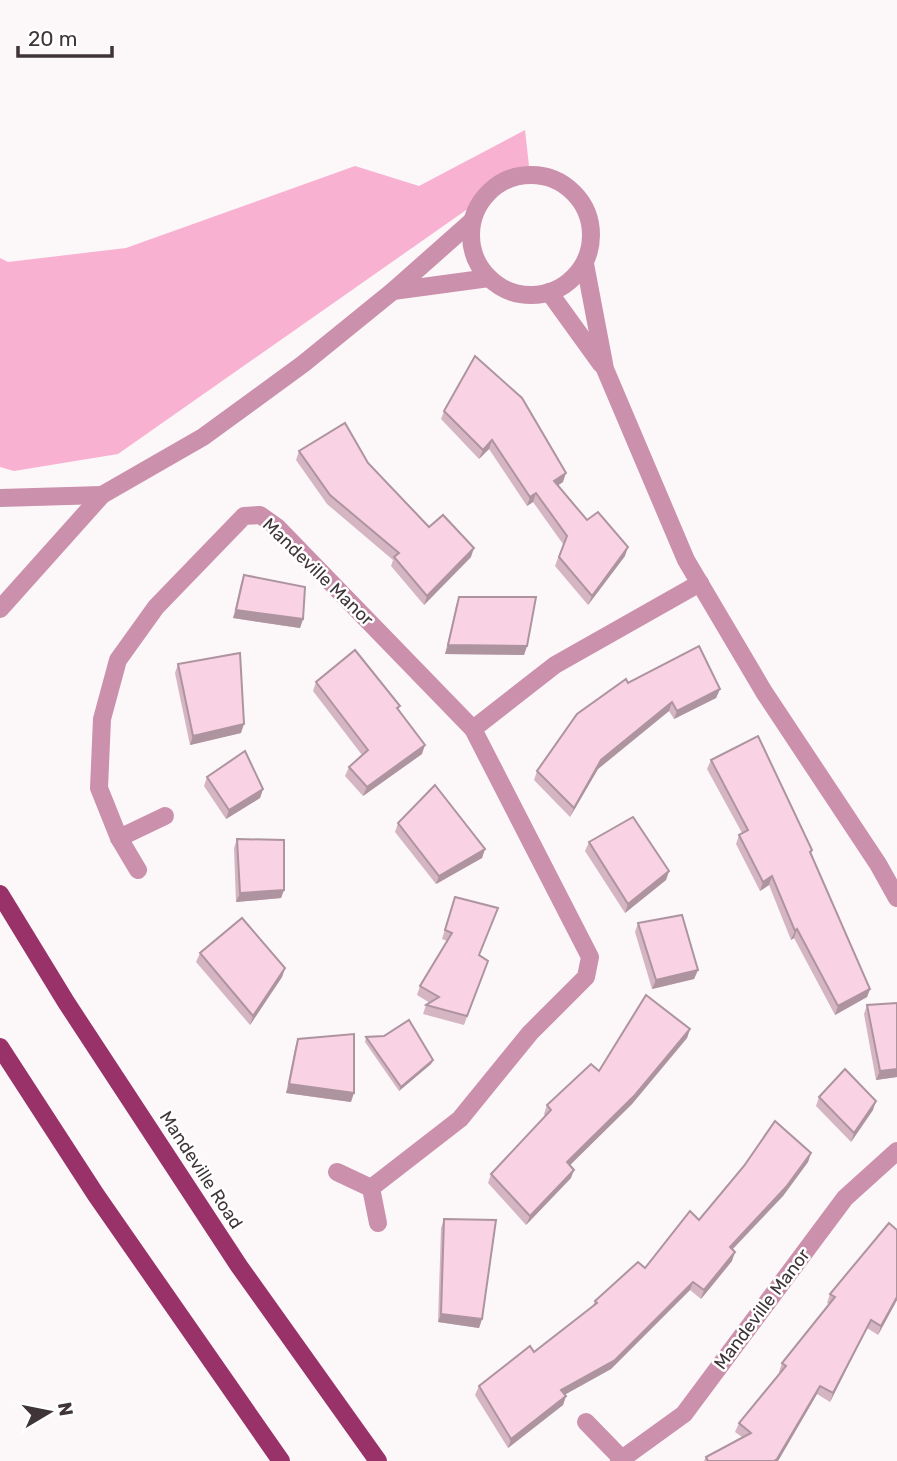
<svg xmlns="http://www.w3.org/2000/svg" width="897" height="1461" font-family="Rubik,sans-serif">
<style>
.forest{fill:#f9b1d1}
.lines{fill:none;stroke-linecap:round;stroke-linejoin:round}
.minor{stroke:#cb90ab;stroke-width:18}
.primary{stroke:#9a326a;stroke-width:18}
.wall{fill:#d6b5c3}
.shaded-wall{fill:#ae949f}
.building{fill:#f9d3e3;stroke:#ae949f;stroke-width:2}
.labels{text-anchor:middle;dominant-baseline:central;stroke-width:5;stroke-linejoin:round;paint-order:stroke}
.street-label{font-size:18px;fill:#3f3539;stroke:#fff}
</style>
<rect width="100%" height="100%" fill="#fcf7f9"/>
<!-- forest -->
<path class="forest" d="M 525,130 L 529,166 L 118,454 L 14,471 L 0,467 L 0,258 L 8,262 L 126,248 L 355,166 L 419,186 Z"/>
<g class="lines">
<!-- minor -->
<g class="minor">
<circle cx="531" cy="235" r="60"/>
<path d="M 585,264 L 605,369 L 686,560 L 764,692 L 878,864 L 897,898"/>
<path d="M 393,291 L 489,278"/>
<path d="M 549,292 L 601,364"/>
<path d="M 0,498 L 102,495"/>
<path d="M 0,609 L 102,495 L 203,437 L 303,364 L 393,291 L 472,221"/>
<path d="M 473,729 L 555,665 L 700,583"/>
<path d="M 119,838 L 165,816"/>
<path d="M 138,870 L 119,838 L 99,788 L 102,719 L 118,660 L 156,607 L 244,516 L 260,515 L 277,527 L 473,729 L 590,957 L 586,977 L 530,1033 L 460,1119 L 371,1188"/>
<path d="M 337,1172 L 371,1188 L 378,1223"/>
<path d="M 586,1422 L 622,1459"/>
<path d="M 619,1461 L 684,1414 L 845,1198 L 897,1151"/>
</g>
<!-- primary -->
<g class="primary">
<path d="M 0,894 L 66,1002 L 239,1266 L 378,1461"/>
<path d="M 0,1047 L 96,1195 L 281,1461"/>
</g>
</g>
<!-- wall -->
<g class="wall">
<path d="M 444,411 L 563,482 L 558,485 L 587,520 L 625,556 L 588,605 L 555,566 L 563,544 L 533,502 L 527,506 L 489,449 L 479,459 L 441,419 Z"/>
<path d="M 299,451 L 368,463 L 429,527 L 471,557 L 424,605 L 391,566 L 393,560 L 327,504 L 296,460 Z"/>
<path d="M 244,575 L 303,619 L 300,628 L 233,618 L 241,583 Z"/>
<path d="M 459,597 L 527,646 L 524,655 L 445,654 L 456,606 Z"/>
<path d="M 178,664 L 241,733 L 190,745 L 175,673 Z"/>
<path d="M 316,682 L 399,709 L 422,754 L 363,796 L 345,776 L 349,767 L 362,755 L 313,691 Z"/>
<path d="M 628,683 L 720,689 L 716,698 L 674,719 L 669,711 L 598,769 L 570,817 L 534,780 L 537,771 Z"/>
<path d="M 711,760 L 812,850 L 811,854 L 870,989 L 867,997 L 835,1015 L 794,938 L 791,940 L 769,885 L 760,891 L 736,844 L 739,835 L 742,833 L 707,769 Z"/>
<path d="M 207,777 L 263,789 L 260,798 L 226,819 L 204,786 Z"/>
<path d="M 398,823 L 485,849 L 482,858 L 436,884 L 395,832 Z"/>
<path d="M 237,839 L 284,890 L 281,898 L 236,902 L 234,848 Z"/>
<path d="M 589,842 L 669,871 L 666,880 L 625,913 L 585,851 Z"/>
<path d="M 455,897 L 479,955 L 488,961 L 464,1025 L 423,1014 L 426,1005 L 430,1003 L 417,995 L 420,986 L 447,941 L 442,939 Z"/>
<path d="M 638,923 L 698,970 L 694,979 L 652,989 L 635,932 Z"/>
<path d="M 200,953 L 285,968 L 282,977 L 250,1025 L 196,962 Z"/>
<path d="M 897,1003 L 897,1077 L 876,1080 L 864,1014 L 867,1005 Z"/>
<path d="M 690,1029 L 687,1038 L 632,1104 L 570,1165 L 571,1178 L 526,1225 L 488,1183 L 491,1174 L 545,1116 L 544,1114 L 547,1105 L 599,1071 Z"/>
<path d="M 366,1037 L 433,1060 L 431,1064 L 399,1091 L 365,1042 Z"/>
<path d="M 298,1039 L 351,1102 L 286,1093 L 295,1048 Z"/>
<path d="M 819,1097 L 873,1110 L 851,1142 L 816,1106 Z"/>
<path d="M 811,1153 L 808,1162 L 783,1196 L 732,1250 L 732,1261 L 701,1299 L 690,1290 L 611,1369 L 564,1395 L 566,1396 L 563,1405 L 508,1448 L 475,1395 L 479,1386 L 534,1352 L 592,1307 L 595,1301 L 645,1268 L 699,1220 Z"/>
<path d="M 444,1219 L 482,1319 L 479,1328 L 438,1322 L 441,1228 Z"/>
<path d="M 830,1294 L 897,1300 L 878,1335 L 867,1328 L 830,1402 L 817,1394 L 778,1461 L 704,1461 L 706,1457 L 742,1437 L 735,1432 L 739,1423 L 780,1373 L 779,1372 L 782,1363 L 829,1304 L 827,1303 Z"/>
</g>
<!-- shaded-wall -->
<g class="shaded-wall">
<path d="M 492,440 L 489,449 L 479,459 L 483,450 Z"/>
<path d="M 566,473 L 563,482 L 551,490 L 554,481 Z"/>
<path d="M 536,493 L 533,502 L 527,506 L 530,497 Z"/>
<path d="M 628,547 L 625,556 L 588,605 L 592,596 Z"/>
<path d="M 474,548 L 471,557 L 424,605 L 427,596 Z"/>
<path d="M 236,610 L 303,619 L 300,628 L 233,618 Z"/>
<path d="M 448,645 L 527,646 L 524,655 L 445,654 Z"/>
<path d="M 720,689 L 716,698 L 674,719 L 677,711 Z"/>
<path d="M 672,702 L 669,711 L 598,769 L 570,817 L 574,808 L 601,760 Z"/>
<path d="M 244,724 L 241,733 L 190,745 L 193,736 Z"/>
<path d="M 425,745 L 422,754 L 363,796 L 367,787 Z"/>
<path d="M 263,789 L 260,798 L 226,819 L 229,810 Z"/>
<path d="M 485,849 L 482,858 L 436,884 L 439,876 Z"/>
<path d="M 669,871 L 666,880 L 625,913 L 628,904 Z"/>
<path d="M 772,876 L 769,885 L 760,891 L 763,882 Z"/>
<path d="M 284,890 L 281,898 L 236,902 L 240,893 Z"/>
<path d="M 797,929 L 794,938 L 791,940 L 795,931 Z"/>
<path d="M 285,968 L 282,977 L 250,1025 L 253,1016 Z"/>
<path d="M 698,970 L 694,979 L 652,989 L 656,980 Z"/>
<path d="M 870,989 L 867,997 L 835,1015 L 838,1006 Z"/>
<path d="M 690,1029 L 687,1038 L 632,1104 L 564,1171 L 567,1162 Z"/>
<path d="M 433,1060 L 431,1064 L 399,1091 L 401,1087 Z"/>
<path d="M 897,1069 L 897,1077 L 876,1080 L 880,1071 Z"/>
<path d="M 289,1084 L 354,1093 L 351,1102 L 286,1093 Z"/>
<path d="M 876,1101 L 873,1110 L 851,1142 L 854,1133 Z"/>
<path d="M 811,1153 L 808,1162 L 783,1196 L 726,1256 L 730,1247 Z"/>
<path d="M 574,1170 L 571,1178 L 526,1225 L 530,1216 Z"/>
<path d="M 735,1252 L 732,1261 L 701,1299 L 704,1290 Z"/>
<path d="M 693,1282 L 690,1290 L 611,1369 L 557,1399 L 561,1390 Z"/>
<path d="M 897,1297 L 897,1300 L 878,1335 L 881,1326 Z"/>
<path d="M 441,1314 L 482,1319 L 479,1328 L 438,1322 Z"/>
<path d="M 871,1320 L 830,1402 L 833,1393 Z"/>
<path d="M 820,1386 L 817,1394 L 778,1461 L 774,1461 Z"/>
<path d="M 566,1396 L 563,1405 L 508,1448 L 511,1439 Z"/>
</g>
<!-- building -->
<g class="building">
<path d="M 475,356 L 522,398 L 566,473 L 554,481 L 587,520 L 598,512 L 628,547 L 592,596 L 559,557 L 567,536 L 536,493 L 530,497 L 492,440 L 483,450 L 444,411 Z"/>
<path d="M 345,423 L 368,463 L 429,527 L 443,515 L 474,548 L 427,596 L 394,557 L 399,553 L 330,495 L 299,451 Z"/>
<path d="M 244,575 L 305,587 L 303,619 L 236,610 Z"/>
<path d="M 459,597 L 536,597 L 527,646 L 448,645 Z"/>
<path d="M 699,646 L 720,689 L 677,711 L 672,702 L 601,760 L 574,808 L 537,771 L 577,714 L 626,679 L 628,683 Z"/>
<path d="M 355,650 L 400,706 L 397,708 L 425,745 L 367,787 L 349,767 L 368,750 L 316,682 Z"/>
<path d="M 240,653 L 244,724 L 193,736 L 178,664 Z"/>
<path d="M 758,736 L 812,850 L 810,852 L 870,989 L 838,1006 L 797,929 L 795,931 L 772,876 L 763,882 L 739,835 L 748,830 L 711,760 Z"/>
<path d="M 245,751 L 263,789 L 229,810 L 207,777 Z"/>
<path d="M 435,785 L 485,849 L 439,876 L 398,823 Z"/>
<path d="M 633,817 L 669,871 L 628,904 L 589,842 Z"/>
<path d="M 237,839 L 284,840 L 284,890 L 240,893 Z"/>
<path d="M 455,897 L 498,908 L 479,955 L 488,961 L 467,1016 L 426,1005 L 439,997 L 420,986 L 452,933 L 445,930 Z"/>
<path d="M 682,915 L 698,970 L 656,980 L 638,923 Z"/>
<path d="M 242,918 L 285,968 L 253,1016 L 200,953 Z"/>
<path d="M 646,995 L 690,1029 L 635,1095 L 567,1162 L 574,1170 L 530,1216 L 491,1174 L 551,1110 L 547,1105 L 591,1064 L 599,1071 Z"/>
<path d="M 897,1003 L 897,1069 L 880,1071 L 867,1005 Z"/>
<path d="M 409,1020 L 433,1060 L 401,1087 L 366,1037 L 384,1036 Z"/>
<path d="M 354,1034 L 354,1093 L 289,1084 L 298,1039 Z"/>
<path d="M 845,1069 L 876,1101 L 854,1133 L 819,1097 Z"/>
<path d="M 775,1121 L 811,1153 L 786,1187 L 730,1247 L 735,1252 L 704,1290 L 693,1282 L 615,1360 L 561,1390 L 566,1396 L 511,1439 L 479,1386 L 530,1346 L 534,1352 L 597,1303 L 595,1301 L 638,1262 L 645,1268 L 690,1211 L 699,1220 L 744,1166 Z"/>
<path d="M 444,1219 L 496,1220 L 482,1319 L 441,1314 Z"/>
<path d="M 889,1223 L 897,1230 L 897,1297 L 881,1326 L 871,1320 L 833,1393 L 820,1386 L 777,1459 L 774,1461 L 708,1461 L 706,1457 L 751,1433 L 739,1423 L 786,1366 L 782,1363 L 835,1297 L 830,1294 Z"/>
</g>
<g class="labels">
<!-- street labels -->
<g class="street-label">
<text transform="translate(318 572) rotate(44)">Mandeville Manor</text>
<text transform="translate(201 1170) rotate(57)">Mandeville Road</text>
<text transform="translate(762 1309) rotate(-53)">Mandeville Manor</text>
</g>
</g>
<!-- north arrow -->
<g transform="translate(49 1412) rotate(80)" stroke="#ffffff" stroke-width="5" paint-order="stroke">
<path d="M0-5L12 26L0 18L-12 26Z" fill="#3f3539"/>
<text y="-10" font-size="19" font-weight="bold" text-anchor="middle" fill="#3f3539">N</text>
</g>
<!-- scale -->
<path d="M18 46v10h94v-10" fill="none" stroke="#3f3539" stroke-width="3.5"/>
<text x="28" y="46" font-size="21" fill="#3f3539" stroke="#ffffff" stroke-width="5" paint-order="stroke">20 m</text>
</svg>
